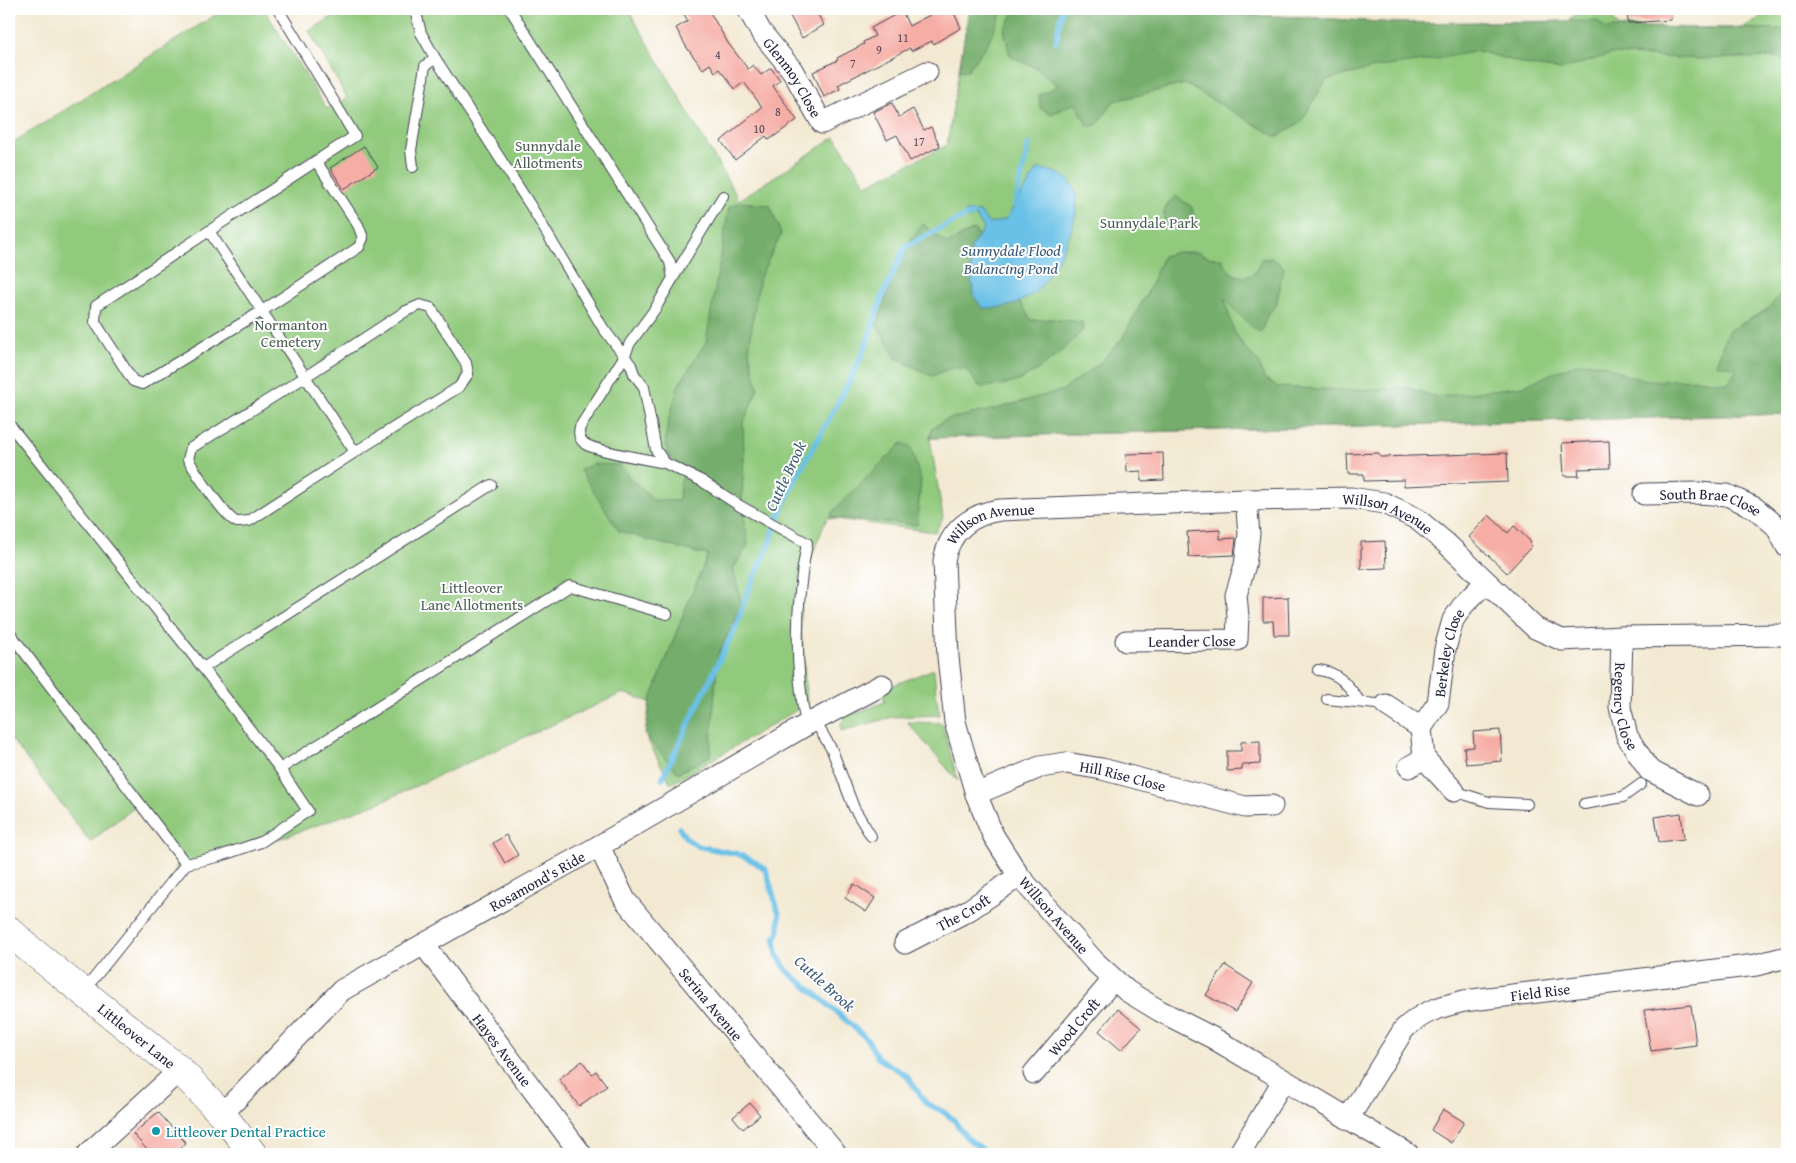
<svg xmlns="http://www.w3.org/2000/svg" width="1796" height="1163" font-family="'Gentium Book Plus',serif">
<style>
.green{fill:#91ca7d;stroke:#5a765c;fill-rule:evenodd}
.forest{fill:#74ae6c;stroke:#4b6854}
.water{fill:#6ac1e7;stroke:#467291}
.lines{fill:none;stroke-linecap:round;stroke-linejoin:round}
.stream{stroke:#6ac1e7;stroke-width:5.5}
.building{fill:#f6ada5}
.lane-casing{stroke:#414052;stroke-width:12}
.street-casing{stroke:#414052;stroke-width:23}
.secondary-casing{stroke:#414052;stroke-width:29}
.lane{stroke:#fff;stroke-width:10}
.street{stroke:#fff;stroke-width:21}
.secondary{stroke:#fff;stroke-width:28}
.culture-dot{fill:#0f9aa8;stroke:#fff;stroke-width:2}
.labels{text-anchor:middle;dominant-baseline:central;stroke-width:4;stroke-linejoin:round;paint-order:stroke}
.number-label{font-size:12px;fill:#574556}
.street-label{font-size:15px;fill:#22223b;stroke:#fff}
.park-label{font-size:15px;fill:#495d52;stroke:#fff}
.culture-label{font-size:15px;fill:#0d838f;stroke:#fff;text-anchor:start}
.water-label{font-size:16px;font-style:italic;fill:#3b5a77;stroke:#fff}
</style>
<rect width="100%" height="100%" fill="#fff"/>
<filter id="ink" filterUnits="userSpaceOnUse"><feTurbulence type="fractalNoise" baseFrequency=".02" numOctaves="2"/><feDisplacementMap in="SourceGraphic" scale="10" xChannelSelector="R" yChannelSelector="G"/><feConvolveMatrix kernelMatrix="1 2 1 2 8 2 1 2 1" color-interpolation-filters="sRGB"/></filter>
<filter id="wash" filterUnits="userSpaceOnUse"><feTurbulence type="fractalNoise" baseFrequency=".0096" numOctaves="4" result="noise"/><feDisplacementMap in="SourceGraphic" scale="20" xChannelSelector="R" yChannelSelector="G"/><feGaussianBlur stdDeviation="1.12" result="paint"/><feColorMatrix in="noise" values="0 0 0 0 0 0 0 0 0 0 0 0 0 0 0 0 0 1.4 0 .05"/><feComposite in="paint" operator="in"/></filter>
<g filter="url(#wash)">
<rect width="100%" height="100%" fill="#f3e9d2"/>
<!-- green -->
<g class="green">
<path d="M 225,9 L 264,9 L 327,109 L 347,98 L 309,31 L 345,9 L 628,9 L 739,200 L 835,137 L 866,185 L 947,145 L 969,9 L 1106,9 L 1107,12 L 1163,12 L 1302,17 L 1396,23 L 1569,21 L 1570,18 L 1578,14 L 1581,9 L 1606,9 L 1619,28 L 1629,27 L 1741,28 L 1756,21 L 1766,9 L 1787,9 L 1787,414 L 930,438 L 943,518 L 935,532 L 827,518 L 805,573 L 800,616 L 807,704 L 671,784 L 645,735 L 650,702 L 623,693 L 378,803 L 262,845 L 186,869 L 182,875 L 175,869 L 180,859 L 138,804 L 90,842 L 9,736 L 9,145 ZM 697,497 L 710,556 L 695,588 L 708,555 L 693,552 Z"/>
<path d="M 934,669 L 936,695 L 940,715 L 893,717 L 841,731 L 841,723 L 847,716 L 885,702 L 881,690 Z"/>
<path d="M 907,722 L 942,723 L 958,781 Z"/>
</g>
<!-- forest -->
<g class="forest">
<path d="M 969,9 L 1003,9 L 988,43 L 967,71 L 959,70 Z"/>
<path d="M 1016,9 L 1106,9 L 1107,12 L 1163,12 L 1302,17 L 1396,23 L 1598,21 L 1606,29 L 1629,27 L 1787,29 L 1787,61 L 1779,57 L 1699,59 L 1612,54 L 1560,70 L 1528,65 L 1478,51 L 1431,60 L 1379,67 L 1326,80 L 1301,122 L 1277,137 L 1185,84 L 1114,101 L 1097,125 L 1088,126 L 1075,103 L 1051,114 L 1040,108 L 1039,95 L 1058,86 L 1040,70 L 1010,56 L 1004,29 Z"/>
<path d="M 1175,196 L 1192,207 L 1194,219 L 1185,230 C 1159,229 1158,212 1175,196 Z"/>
<path d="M 741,202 L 770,205 L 781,234 L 760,277 L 753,318 L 749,352 L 758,388 L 743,424 L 744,455 L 742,500 L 748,545 L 733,569 L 742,604 L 718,655 L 710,756 L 678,773 L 645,735 L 650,702 L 684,612 L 708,555 L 651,541 L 619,531 L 580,470 L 593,464 L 620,465 L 629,477 L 654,500 L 679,501 L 680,484 L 684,474 L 696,478 C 688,472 677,466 671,459 C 658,440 673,408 678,388 L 677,388 L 706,342 L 729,207 Z"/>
<path d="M 923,224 L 947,244 L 974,229 L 1031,320 L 1052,319 L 1082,322 L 1083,330 C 1066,348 1044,368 1022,379 C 1011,385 993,386 980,387 L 965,368 L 951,368 L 932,376 L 896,358 L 877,325 C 889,291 898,251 923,224 Z"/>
<path d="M 1177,252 L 1197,252 L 1209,257 L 1222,259 C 1230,281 1255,284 1261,259 L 1272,258 L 1284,267 L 1276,306 L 1268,313 L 1261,333 L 1252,327 L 1224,299 L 1234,331 L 1246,349 L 1258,361 L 1264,378 L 1278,387 L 1346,390 L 1408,388 L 1437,397 L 1524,386 L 1555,372 L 1583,362 L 1605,365 L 1627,376 L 1654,381 L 1697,379 L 1728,383 L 1737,368 L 1716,364 L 1728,331 L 1768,309 L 1787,286 L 1787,414 L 930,438 L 932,428 L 947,419 L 992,410 L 1063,390 L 1100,363 L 1122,339 L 1149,289 L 1163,256 Z"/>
<path d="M 902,443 L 910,446 L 921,480 L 917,525 L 830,517 L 834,510 Z"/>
</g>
<!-- water -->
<path class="water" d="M 1038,169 C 1097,173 1076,226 1058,259 C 1051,271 1042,288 1030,296 C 1013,307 1003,308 983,308 L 975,298 L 971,279 L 971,247 L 984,228 L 975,216 L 968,219 L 965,212 L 980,212 L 989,224 L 1006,219 Z"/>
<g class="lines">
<!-- stream -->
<g class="stream">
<path d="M 1056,42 L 1062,9"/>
<path d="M 1015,205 L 1029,144"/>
<path d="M 662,779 L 736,626 L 750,586 L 766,552 L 782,508 L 798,474 L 842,396 L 865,348 L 883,295 L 905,247 L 939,229 L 966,216 L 972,215"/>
<path d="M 679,828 L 686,838 L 697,846 L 738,854 L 755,862 L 766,870 L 779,914 L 779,930 L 775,940 L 777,955 L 787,971 L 817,995 L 867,1039 L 878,1058 L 906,1075 L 927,1104 L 942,1111 L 953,1119 L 966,1137 L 988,1154"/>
</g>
</g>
<g id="blocks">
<!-- building -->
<g class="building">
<path d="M 681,9 L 708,9 L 728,43 L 748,69 L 753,65 L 761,75 L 771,68 L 780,80 L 773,86 L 797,120 L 769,140 L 766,136 L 735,160 L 721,141 L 762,107 L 744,82 L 735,89 L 719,69 L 715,72 L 710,64 L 703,69 L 687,48 L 676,28 L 688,21 Z"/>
<path d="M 786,9 L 814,9 L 824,25 L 802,38 Z"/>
<path d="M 941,9 L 952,9 L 961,28 L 933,44 L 932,41 L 911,51 L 910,48 L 838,85 L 840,89 L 824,97 L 813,72 L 838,60 L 837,58 L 864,44 L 863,42 L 875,36 L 871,28 L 902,11 L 909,26 Z"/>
<path d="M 1627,9 L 1670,9 L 1671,20 L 1628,23 Z"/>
<path d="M 892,103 L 899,117 L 913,109 L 924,130 L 931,127 L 940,146 L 910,161 L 897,135 L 887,140 L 873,112 Z"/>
<path d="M 364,146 L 378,167 L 344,189 L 330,168 Z"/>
<path d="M 1609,441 L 1610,468 L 1578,469 L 1579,476 L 1564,476 L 1562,443 Z"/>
<path d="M 1163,453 L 1164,480 L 1141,481 L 1141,471 L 1127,472 L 1126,454 Z"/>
<path d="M 1379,453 L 1380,457 L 1507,453 L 1508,482 L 1404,486 L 1404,480 L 1364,481 L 1364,474 L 1348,474 L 1347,454 Z"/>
<path d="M 1489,515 L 1508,533 L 1514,526 L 1530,541 L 1531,547 L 1507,573 L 1469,537 Z"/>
<path d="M 1220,530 L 1220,539 L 1236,538 L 1234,555 L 1189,557 L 1187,532 Z"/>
<path d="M 1385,541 L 1386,568 L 1361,569 L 1361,542 Z"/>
<path d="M 1288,597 L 1289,635 L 1274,635 L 1273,621 L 1263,621 L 1263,598 Z"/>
<path d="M 1500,730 L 1502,761 L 1466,764 L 1464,748 L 1474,747 L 1473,732 Z"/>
<path d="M 1260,741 L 1260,764 L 1242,765 L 1242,770 L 1227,771 L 1227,751 L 1241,751 L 1241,742 Z"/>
<path d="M 1681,813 L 1684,839 L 1659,842 L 1655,817 Z"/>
<path d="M 506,835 L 518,855 L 505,863 L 493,843 Z"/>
<path d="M 854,884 L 875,898 L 866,912 L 845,898 Z"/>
<path d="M 1225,965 L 1253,983 L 1235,1012 L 1206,995 Z"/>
<path d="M 1691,1005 L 1696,1045 L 1651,1051 L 1644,1010 Z"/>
<path d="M 1118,1009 L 1141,1028 L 1121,1050 L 1099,1031 Z"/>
<path d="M 582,1061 L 592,1074 L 596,1071 L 607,1086 L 579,1106 L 559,1079 Z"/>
<path d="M 750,1103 L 760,1115 L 743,1129 L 733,1117 Z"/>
<path d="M 1443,1109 L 1464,1122 L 1451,1143 L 1431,1130 Z"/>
<path d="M 158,1112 L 186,1143 L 173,1154 L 151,1154 L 133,1134 Z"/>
</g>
</g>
</g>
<g filter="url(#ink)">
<use href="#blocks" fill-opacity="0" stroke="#414052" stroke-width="1"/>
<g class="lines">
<!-- lane casing -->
<g class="lane-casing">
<g id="lane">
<path d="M 278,9 L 355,136 L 316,161"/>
<path d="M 415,9 L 421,33 L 435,58 L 532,208 L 603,328 L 631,365 L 634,374 L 644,387 L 656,450 L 665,463 L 702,481 L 740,506 L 807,543 C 795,605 794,663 806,725"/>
<path d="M 510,9 L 670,262 L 673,278 L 655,309 L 630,343 L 624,357 L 580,427 C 578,434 579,439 585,444 C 595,451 650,460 665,463"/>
<path d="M 413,167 L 411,150 L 425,66 L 435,58"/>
<path d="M 209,231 L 316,161 L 358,225 L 363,238 L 359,247 L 262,311 L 142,384 L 133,381 L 95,322 L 96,306 L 209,231 C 258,305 306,379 355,452 L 459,387 L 468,374 L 466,363 L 431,308 L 420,305 L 406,311 L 305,377 L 191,448 L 188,459 C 195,471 226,519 237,522 C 241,522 246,521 249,521 L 355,452"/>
<path d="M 673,278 L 723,196"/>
<path d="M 9,424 L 203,668 L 280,769 L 308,811 L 261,842 L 217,857 L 186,864 L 83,992"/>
<path d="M 9,632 L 186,864"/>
<path d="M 203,668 L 491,485"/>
<path d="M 1318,670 C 1339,672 1349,686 1360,702"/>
<path d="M 1327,699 L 1386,705"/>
<path d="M 815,721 L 832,750 L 854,808 L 871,836"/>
<path d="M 280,769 L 570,586 L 667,614"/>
<path d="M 1454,791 L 1489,802 L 1527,804"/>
<path d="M 1584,804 L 1623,797 L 1641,784"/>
</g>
</g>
<!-- street casing -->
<g class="street-casing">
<g id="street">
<path id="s1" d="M 748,9 L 761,32 L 792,70 L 822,123 L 927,72"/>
<path id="s2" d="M 1644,494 L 1698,493 L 1727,495 L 1755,508 L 1776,526 L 1787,547"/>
<path id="s3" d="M 1622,637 L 1620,707 L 1627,736 L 1649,770 L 1698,795"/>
<path id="s4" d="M 1126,641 L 1237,640 L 1238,616 L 1236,595 L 1245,565 L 1249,534 L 1246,500"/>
<path d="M 1386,705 L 1421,728"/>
<path id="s5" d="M 1424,758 L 1421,728 L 1438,703 L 1445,649 L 1453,620 L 1464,604 L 1486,582"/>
<path d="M 1409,767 L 1424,758 L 1454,791"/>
<path id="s6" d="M 976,794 L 1040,767 L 1066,763 L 1102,769 L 1245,807 L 1272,806"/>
<path id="s7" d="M 599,846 L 625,900 L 836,1154"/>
<path id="s8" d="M 905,943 L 969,910 L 1019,876"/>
<path id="s9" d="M 424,945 L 581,1154"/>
<path id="s10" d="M 1034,1073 L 1113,980"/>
<path id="s11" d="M 222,1114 L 342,990 L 599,846 L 806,725 L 882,685"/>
<path id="s12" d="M 1348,1119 L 1404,1029 C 1424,1011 1439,1007 1464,1001 L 1756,965 L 1787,957"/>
<path d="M 88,1154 L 180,1070"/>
<path d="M 1239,1154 L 1283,1081"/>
<path id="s13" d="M 1408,1154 L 1213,1038 L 1160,1011 L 1127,991 L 1094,961 L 1019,876 L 993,835 L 976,794 L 955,722 L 948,657 L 944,561 C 949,531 971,514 1000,510 L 1246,500 L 1351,498 L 1384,503 L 1417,519 L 1447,544 L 1535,628 L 1562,640 L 1622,637 L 1787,635"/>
</g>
</g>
<!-- secondary casing -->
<g class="secondary-casing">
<g id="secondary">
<path id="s14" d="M 9,930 L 27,947 L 180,1070 L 222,1114 L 253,1154"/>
</g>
</g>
<!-- lane -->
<use href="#lane" class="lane"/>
<!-- street -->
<use href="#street" class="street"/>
<!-- secondary -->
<use href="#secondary" class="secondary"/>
</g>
</g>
<!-- markers -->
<circle class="culture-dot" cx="156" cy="1131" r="5"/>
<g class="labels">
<!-- number labels -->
<g class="number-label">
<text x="903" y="37">11</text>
<text x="879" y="49">9</text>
<text x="718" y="54">4</text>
<text x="853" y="63">7</text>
<text x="778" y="111">8</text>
<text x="759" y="128">10</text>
<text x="919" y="141">17</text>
</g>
<!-- street labels -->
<g class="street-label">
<text stroke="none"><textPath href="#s1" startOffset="82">Glenmoy Close</textPath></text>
<text stroke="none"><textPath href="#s2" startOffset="68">South Brae Close</textPath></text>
<text stroke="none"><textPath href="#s13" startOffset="1285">Willson Avenue</textPath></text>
<text stroke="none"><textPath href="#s13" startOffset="880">Willson Avenue</textPath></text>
<text stroke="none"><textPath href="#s4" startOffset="66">Leander Close</textPath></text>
<text stroke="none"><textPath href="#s5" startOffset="112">Berkeley Close</textPath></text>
<text stroke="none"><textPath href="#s3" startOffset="70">Regency Close</textPath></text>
<text stroke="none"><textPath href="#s6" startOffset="154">Hill Rise Close</textPath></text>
<text stroke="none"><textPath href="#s11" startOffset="396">Rosamond's Ride</textPath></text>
<text stroke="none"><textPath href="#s8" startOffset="66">The Croft</textPath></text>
<text transform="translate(1054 915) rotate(49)">Willson Avenue</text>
<text stroke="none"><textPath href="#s12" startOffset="250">Field Rise</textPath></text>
<text stroke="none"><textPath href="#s7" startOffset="195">Serina Avenue</textPath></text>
<text stroke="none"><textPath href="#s10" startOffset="61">Wood Croft</textPath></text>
<text stroke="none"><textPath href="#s14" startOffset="166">Littleover Lane</textPath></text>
<text stroke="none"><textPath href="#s9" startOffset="131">Hayes Avenue</textPath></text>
</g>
<!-- park labels -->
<g class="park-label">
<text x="548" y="145">Sunnydale<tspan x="548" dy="17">Allotments</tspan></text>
<text x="1149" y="222">Sunnydale Park</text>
<text x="291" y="324">Normanton<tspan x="291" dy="17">Cemetery</tspan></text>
<text x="472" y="587">Littleover<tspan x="472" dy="17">Lane Allotments</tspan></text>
</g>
<!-- culture labels -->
<g class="culture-label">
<text x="166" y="1131">Littleover Dental Practice</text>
</g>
<!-- water labels -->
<g class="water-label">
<text x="1011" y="250">Sunnydale Flood<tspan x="1011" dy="18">Balancing Pond</tspan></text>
<text transform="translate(785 476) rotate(-65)">Cuttle Brook</text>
<text transform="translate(825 983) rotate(42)">Cuttle Brook</text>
</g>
</g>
<!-- margin -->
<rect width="1796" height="1163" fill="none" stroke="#fff" stroke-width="30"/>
</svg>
